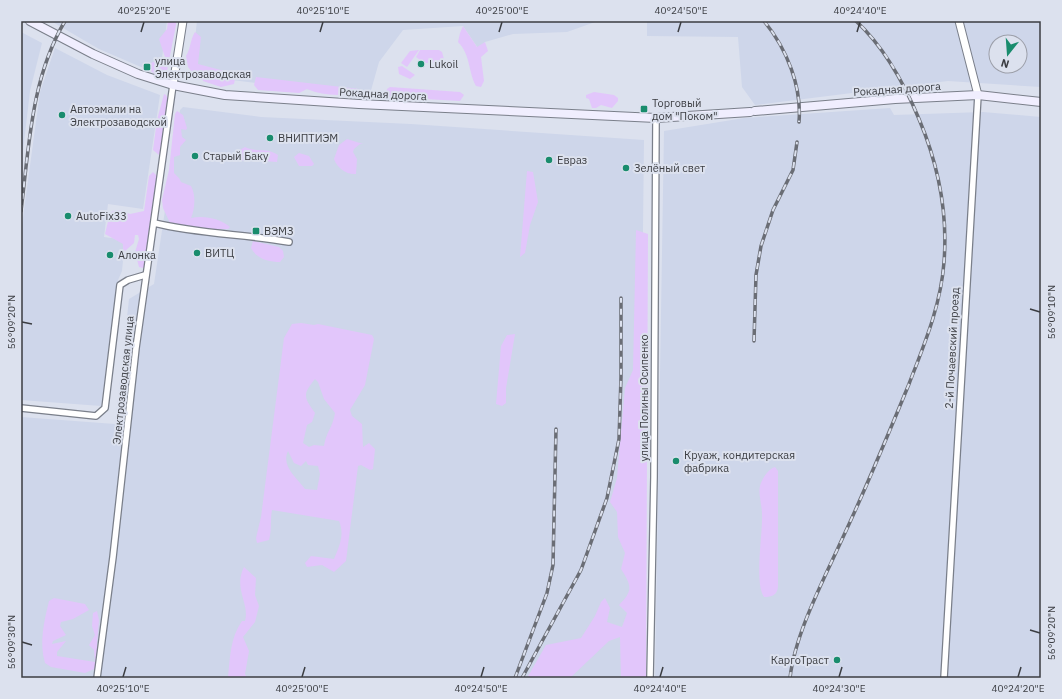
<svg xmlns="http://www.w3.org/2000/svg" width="1062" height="699" font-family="'IBM Plex Sans',sans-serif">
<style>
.built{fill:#ced6ea;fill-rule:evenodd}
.green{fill:#e2c6fb;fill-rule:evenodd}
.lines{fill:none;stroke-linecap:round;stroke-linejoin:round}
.minor-casing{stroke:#7a7f8a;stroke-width:8}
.tertiary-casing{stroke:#7a7f8a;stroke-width:9}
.secondary-casing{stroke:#7a7f8a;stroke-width:10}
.minor{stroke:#fff;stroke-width:5.5}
.tertiary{stroke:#fff;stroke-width:7}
.secondary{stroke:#f0eefe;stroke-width:8}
.rail-casing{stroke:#6a6d75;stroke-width:3.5}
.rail{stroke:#dce1ee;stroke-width:2;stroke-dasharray:6;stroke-linecap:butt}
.ticks{fill:none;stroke:#3b3d42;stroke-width:1.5}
.poi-dot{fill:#198c6d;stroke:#dce1ee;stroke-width:1.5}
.labels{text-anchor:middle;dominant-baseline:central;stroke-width:4;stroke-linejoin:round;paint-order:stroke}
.poi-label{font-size:11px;fill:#3b3d42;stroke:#dce1ee;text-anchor:start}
.street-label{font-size:11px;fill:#3b3d42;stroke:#dce1ee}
.neatline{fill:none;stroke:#3b3d42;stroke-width:1.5}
.ticks-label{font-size:10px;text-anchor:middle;fill:#3b3d42}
</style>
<rect width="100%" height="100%" fill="#dce1ee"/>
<!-- built -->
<g class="built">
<path d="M 51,21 L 167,21 L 162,58 L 148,70 L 99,49 Z"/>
<path d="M 197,21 L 598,21 L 567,32 L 513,34 L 485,42 L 478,48 L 463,26 L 403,30 L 379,62 L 370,94 L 355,95 L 191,75 Z"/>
<path d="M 647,21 L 1041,21 L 1041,87 L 948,81 L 755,105 L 742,87 L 738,37 L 647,36 ZM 996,42 L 1020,42 L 1020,66 L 996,66 Z"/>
<path d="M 21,32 L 42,43 L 30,91 L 21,168 Z"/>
<path d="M 55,48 L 107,75 L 160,95 L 143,209 L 108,204 L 104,237 L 125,240 L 122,271 L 118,280 L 101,406 L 21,400 L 21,232 L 40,92 Z"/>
<path d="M 183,107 L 261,117 L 411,124 L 644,140 L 638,678 L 21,678 L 21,417 L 115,424 L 129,299 L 154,284 L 180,110 Z"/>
<path d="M 890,108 L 894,115 L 983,112 L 1041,117 L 1041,678 L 655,678 L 664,131 L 744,118 Z"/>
</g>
<!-- green -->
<g class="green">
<path d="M 168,21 L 176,21 L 176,25 L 167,71 L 164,74 L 155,74 L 144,66 L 165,57 L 159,39 L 167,29 Z"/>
<path d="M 463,26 L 477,47 L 485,42 L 488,51 L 481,57 L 484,81 L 481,87 L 476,86 C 468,72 471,55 458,42 L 460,33 Z"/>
<path d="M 195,32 L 201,37 L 198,64 L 236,74 L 234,84 L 221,87 L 203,81 L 201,74 L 193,73 L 188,67 L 186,56 C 191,48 190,40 195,32 Z"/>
<path d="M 419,50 L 407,67 L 401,63 L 410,51 Z"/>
<path d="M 420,50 L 439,50 L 442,52 L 444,59 L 439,63 L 424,63 L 416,57 Z"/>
<path d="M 402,66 L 415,75 L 410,79 L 399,74 L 398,67 Z"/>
<path d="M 256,77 L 359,89 L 358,93 C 341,96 323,96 307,89 L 299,93 L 258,90 L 254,85 Z"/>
<path d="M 390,87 L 460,92 L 464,95 L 460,101 L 389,97 L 386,94 L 387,89 Z"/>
<path d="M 594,92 L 614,95 L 618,98 L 618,101 L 612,108 L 601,105 L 596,108 L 592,108 L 589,99 L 586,98 L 586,95 Z"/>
<path d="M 164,94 L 166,95 L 168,99 L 166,104 L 167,110 L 161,149 L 159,155 L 153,150 L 157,120 Z"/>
<path d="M 177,111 L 183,115 L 187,128 L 186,130 L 181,129 L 182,137 L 186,140 L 180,147 L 180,155 L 174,157 L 174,173 L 179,178 L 181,182 L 191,186 C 196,195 195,209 191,218 C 203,215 220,218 230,227 L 228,229 L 202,229 L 170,223 L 163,208 L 162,200 L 169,170 L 175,114 Z"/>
<path d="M 347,139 L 363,144 L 360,144 L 354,149 L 353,152 L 357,159 L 356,174 C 347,175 337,168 334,159 L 339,145 Z"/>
<path d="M 245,147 C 257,153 267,147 278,155 L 277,162 L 263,161 L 250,154 L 247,160 L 238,161 L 234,157 L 238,151 Z"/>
<path d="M 299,153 L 309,156 L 314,164 L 312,166 L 299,166 L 294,157 Z"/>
<path d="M 527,171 L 533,172 L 538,202 L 530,225 L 525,253 L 520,257 Z"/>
<path d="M 153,172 L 157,176 L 157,184 L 146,263 L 143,268 L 139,267 L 135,252 L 139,239 L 138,235 L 135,235 L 134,243 L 125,251 L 123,249 L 123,244 L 105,234 L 110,213 C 117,208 122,211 130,214 L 144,211 L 149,176 Z"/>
<path d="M 636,230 L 648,234 L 646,678 L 621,678 L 620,637 L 609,641 L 570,678 L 527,678 L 546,645 L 581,638 L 595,616 L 601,602 L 605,598 L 610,608 L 607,622 L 622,627 L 627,613 L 619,605 C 633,591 632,586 621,569 L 625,553 L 618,537 L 617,512 L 610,502 L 617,478 L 625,388 L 633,370 Z"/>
<path d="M 253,241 L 279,247 L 283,251 L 284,257 L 280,262 C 268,262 257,259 251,248 Z"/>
<path d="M 301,323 L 314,325 L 318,324 L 372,335 L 374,339 L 365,385 L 350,410 L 352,416 L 362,424 L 363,447 L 369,443 L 375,449 L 373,469 L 370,470 L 361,465 L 358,466 L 346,561 L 334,572 L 322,565 L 307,567 L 305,563 L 311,556 L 334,559 C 339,547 345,535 339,521 L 272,510 C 270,520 272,530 269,540 L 257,543 L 256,538 L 261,517 L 284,338 L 292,324 ZM 315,379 L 318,382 L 324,399 L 335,413 C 333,427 326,432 324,446 L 314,445 L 309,447 L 303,443 L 307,425 L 312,422 L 315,413 C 304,397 302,395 315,379 ZM 288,451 L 294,463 L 301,466 L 306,461 L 308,465 L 318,466 L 320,474 L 317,490 L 305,489 C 296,477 281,466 288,451 Z"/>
<path d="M 515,334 L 506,388 L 506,403 L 502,406 L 496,404 L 501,346 L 507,335 Z"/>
<path d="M 775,467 L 778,471 L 778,587 C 777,595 772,597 764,597 C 754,583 763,532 762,514 C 762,505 758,494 760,486 C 762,479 768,469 775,467 Z"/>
<path d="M 244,567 L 256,578 L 255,595 L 259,606 L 255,622 L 243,637 L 249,651 L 245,674 L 247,678 L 228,678 C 230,658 230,638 242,621 L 245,621 C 250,603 233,589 244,567 Z"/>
<path d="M 54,598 L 85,604 L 89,610 L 73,619 L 61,622 L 60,626 L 66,635 L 53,641 L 52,644 L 66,641 L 57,652 L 57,656 L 95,662 L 94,650 L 89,645 L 95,635 L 92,626 L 93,613 L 97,611 L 99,620 L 97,643 L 98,659 L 94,669 L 85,673 L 51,667 L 45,663 C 39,642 44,622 49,601 Z"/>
</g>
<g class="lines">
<!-- minor casing -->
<g class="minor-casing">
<g id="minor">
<path d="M 154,223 C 199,234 244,234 289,242"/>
<path d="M 21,408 L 96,416 L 105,408 L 120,285 L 128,280 L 145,275"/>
<path d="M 97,678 L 113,557 L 136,348 L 173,85"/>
<path d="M 650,678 L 654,477 L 656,118"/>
<path d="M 944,678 L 978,95"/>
</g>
</g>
<!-- tertiary casing -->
<g class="tertiary-casing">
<g id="tertiary">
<path d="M 959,21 L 978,95"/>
<path d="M 173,85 L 183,21"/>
</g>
</g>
<!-- secondary casing -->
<g class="secondary-casing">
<g id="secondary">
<path d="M 30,21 L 93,54 L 138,74 L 173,85 L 225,95 L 359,104 L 656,118 L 750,112"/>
<path d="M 755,111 L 895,99 L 978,95 L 1041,102"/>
</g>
</g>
<!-- minor -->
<use href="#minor" class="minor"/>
<!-- tertiary -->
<use href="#tertiary" class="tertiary"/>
<!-- secondary -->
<use href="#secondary" class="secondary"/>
<!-- rail casing -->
<g class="rail-casing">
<g id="rail">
<path d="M 764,21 C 787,49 802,87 799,122"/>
<path d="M 21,211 C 29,147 31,78 65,21"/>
<path d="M 754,341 L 756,275 L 761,246 L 773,210 L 793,170 L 797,142"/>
<path d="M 515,678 L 547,593 L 553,565 L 556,429"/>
<path d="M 522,678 L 581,570 L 607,498 L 619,439 L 621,377 L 621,298"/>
<path d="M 790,678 C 795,633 825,577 844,535 C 867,486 888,435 909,384 C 924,345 941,305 944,262 C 948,212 938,164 919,119 C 904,83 885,48 856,21"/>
</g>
</g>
<!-- rail -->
<use href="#rail" class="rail"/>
</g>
<!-- ticks -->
<path class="ticks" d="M 141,32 L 144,22M 320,32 L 323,22M 499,32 L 502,22M 678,32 L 681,22M 857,32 L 860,22M 1030,309 L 1040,312M 22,322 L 32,324M 1030,630 L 1040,633M 22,642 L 32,645M 123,677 L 126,667M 302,677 L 305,667M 481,677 L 484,667M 660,677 L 663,667M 839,677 L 842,667M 1018,677 L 1021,667"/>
<!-- markers -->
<g class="poi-dot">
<circle cx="421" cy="64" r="4"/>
<rect x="143" y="63" width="8" height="8" rx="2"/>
<rect x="640" y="105" width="8" height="8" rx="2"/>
<circle cx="62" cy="115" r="4"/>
<circle cx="270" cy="138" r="4"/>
<circle cx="195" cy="156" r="4"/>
<circle cx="549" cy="160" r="4"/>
<circle cx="626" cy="168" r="4"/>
<circle cx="68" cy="216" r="4"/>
<rect x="252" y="227" width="8" height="8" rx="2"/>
<circle cx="197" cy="253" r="4"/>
<circle cx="110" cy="255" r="4"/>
<circle cx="676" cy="461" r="4"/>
<circle cx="837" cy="660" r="4"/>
</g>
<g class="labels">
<!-- poi labels -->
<g class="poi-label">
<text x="155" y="61">улица<tspan x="155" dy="13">Электрозаводская</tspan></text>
<text x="429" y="64">Lukoil</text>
<text x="652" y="103">Торговый<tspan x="652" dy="13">дом "Поком"</tspan></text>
<text x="70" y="109">Автоэмали на<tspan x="70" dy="13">Электрозаводской</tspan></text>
<text x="278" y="138">ВНИПТИЭМ</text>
<text x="203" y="156">Старый Баку</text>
<text x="557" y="160">Евраз</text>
<text x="634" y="168">Зелёный свет</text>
<text x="76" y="216">AutoFix33</text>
<text x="264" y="231">ВЭМЗ</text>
<text x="205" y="253">ВИТЦ</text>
<text x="118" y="255">Алонка</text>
<text x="684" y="455">Круаж, кондитерская<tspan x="684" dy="13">фабрика</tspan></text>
<text x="829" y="660" text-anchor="end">КаргоТраст</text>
</g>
<!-- street labels -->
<g class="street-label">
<text transform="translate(897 89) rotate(-4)">Рокадная дорога</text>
<text transform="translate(383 94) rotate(3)">Рокадная дорога</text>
<text transform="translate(952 348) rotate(-87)">2-й Почаевский проезд</text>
<text transform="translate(123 380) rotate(-84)">Электрозаводская улица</text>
<text transform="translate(644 398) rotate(-90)">улица Полины Осипенко</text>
</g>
</g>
<!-- border -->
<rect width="1062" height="699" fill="none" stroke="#dce1ee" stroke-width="44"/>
<!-- north arrow -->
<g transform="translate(1008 54) rotate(197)"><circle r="19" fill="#dce1ee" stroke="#9c9fa9"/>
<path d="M0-3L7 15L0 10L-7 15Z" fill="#198c6d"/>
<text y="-6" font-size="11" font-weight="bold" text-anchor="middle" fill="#3b3d42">N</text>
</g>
<rect x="22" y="22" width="1018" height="655" class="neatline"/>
<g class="ticks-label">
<text x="144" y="14">40°25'20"E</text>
<text x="323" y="14">40°25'10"E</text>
<text x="502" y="14">40°25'00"E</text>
<text x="681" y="14">40°24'50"E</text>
<text x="860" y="14">40°24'40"E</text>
<text transform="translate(1051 312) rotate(-90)" y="4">56°09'10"N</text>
<text transform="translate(11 322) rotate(-90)" y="4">56°09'20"N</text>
<text transform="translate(1051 633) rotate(-90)" y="4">56°09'20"N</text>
<text transform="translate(11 642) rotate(-90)" y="4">56°09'30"N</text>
<text x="123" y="692">40°25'10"E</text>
<text x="302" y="692">40°25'00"E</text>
<text x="481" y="692">40°24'50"E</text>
<text x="660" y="692">40°24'40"E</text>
<text x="839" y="692">40°24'30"E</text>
<text x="1018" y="692">40°24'20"E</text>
</g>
</svg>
